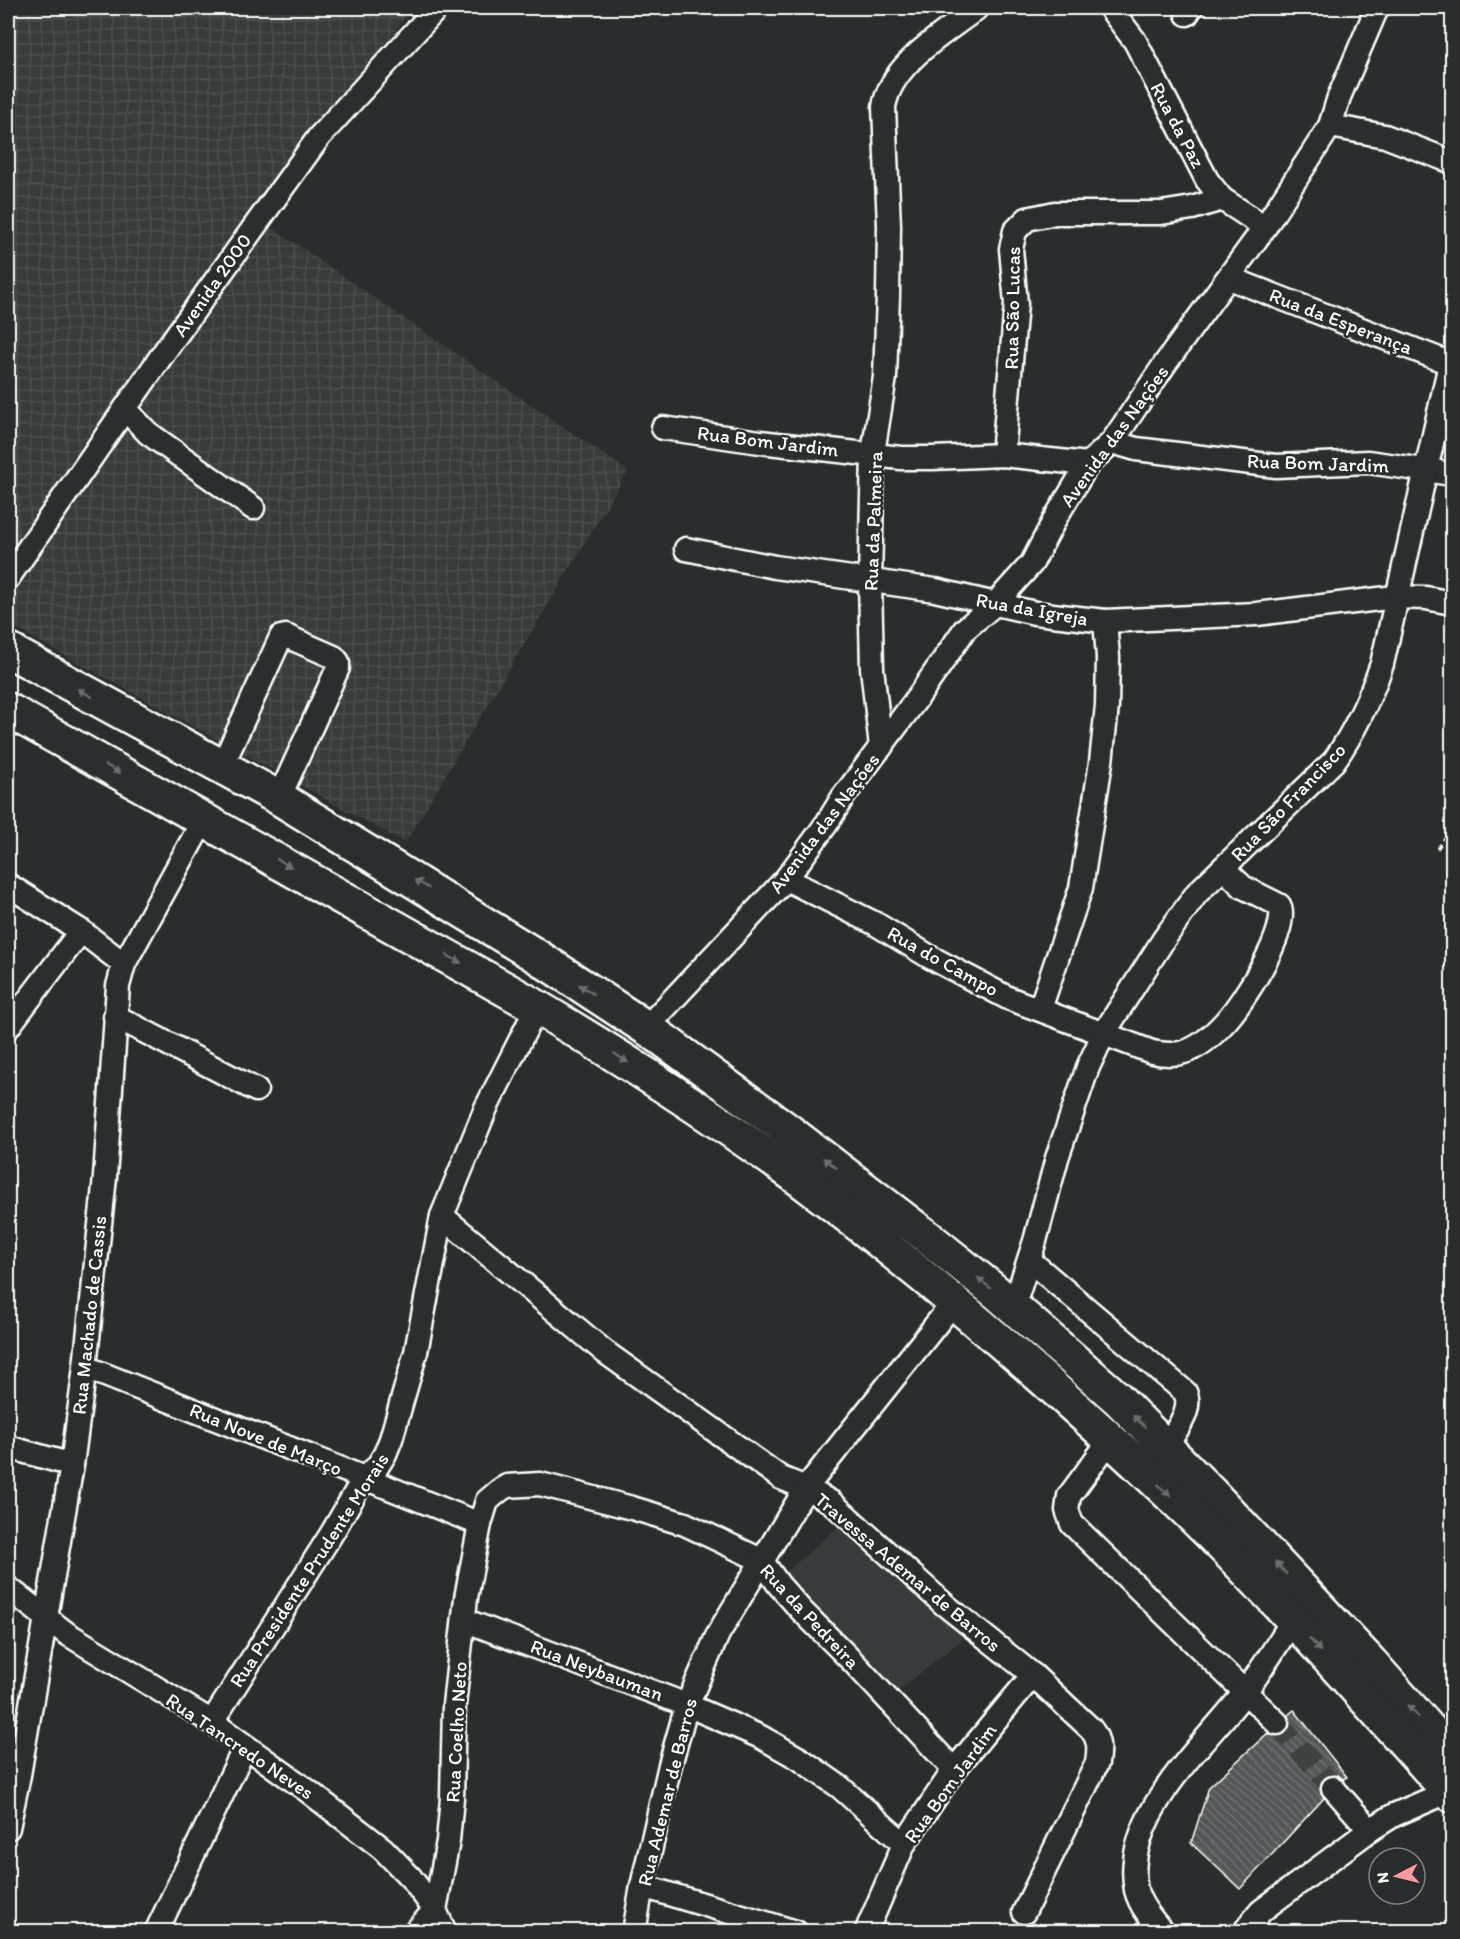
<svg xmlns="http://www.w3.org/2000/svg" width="1460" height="1939" font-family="Itim,sans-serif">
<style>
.built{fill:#373a3b}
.industrial{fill:url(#industrial-grid)}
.building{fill:url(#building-back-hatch);stroke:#fff;stroke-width:1.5}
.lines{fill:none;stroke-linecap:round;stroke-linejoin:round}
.minor-tunnel{stroke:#3f4243;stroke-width:22;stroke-dasharray:22 11;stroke-linecap:butt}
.minor-casing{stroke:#fff;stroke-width:27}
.highway-casing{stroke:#fff;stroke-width:38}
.path{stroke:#fff;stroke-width:3;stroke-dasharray:6 4.5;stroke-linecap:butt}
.minor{stroke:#2a2d2e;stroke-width:22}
.highway{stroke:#2a2d2e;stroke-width:33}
.oneway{fill:#6a6c6d}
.labels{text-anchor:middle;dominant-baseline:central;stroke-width:5;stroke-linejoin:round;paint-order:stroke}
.street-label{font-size:20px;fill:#fff;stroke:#2a2d2e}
</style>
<defs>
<pattern id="industrial-grid" width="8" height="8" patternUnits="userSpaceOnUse" patternTransform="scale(1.5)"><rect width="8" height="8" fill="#373a3b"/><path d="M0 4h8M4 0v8" fill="none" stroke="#4b4e4f"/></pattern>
<pattern id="building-back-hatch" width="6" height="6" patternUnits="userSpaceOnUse" patternTransform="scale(1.5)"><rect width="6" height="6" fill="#555758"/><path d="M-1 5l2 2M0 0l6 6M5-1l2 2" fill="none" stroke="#6e7071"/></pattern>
</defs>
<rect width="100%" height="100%" fill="#2a2d2e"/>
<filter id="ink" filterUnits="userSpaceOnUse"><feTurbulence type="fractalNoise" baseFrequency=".0167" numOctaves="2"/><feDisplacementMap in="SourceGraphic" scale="12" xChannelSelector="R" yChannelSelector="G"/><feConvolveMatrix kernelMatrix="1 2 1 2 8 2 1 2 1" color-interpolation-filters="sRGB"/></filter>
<g filter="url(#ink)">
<!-- built -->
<path class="built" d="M 842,1524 L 964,1638 L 892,1696 L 780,1577 Z"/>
<!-- industrial -->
<path class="industrial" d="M 8,8 L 411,8 L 265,223 L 628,471 L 405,843 L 8,624 Z"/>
<!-- building -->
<path class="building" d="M 1294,1710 L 1347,1777 L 1343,1779 L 1338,1775 L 1331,1775 L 1324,1778 L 1320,1784 L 1320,1790 L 1324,1798 L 1240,1889 L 1191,1843 L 1209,1787 L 1268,1733 L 1274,1736 L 1281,1736 L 1286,1733 L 1290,1726 L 1288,1715 Z"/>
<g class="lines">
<!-- minor-tunnel -->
<path class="minor-tunnel" d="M 1277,1723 L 1333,1788"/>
<!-- minor casing -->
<g class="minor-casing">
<g id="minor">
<path d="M 1110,8 L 1135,41 L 1207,180 L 1222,199 L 1265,227"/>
<path d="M 1187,14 L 1191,8"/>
<path d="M 1330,126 L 1385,136 L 1452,162"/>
<path d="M 1229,278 L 1452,364"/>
<path d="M 125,409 L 148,433 L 253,508"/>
<path d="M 663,428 L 760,442 L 901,458 L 933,458 L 1003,455 L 1088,464"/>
<path d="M 1112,442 L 1136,449 L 1276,466 L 1368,462 L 1452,474"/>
<path d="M 1003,455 L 1016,304 L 1011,249 L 1015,231 L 1027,219 L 1055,213 L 1161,213 L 1192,208 L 1222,199"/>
<path d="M 686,549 L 775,567 L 935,590 L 1035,613 L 1105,621 L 1257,614 L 1395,597 L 1426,598 L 1452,603"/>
<path d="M 8,578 L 167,348 L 319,137 L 437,8"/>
<path d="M 881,747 L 872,668 L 870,581 L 873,453 L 885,377 L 888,295 L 889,226 L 884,107 C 891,63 944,34 977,8"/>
<path d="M 222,766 L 281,637 L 286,636 L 334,657 L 338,662 L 338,668 L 279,798"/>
<path d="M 786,879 L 876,924 L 930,957 L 1008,998 L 1152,1052 C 1162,1054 1175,1055 1184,1052 C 1199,1048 1214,1034 1225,1022 C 1241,1005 1292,928 1279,905 L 1243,887 L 1223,868"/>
<path d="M 8,885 L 81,931 L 124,964"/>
<path d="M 1040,1009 L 1081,888 L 1101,762 L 1107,706 L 1108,657 L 1105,621"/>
<path d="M 115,1016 L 256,1090"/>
<path d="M 8,1027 L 81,931"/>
<path d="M 646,1028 L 786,879 L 827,823 L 843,797 L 918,697 L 965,629 L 995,604 L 1032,563 L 1056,517 L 1088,464 L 1112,442 L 1167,361 L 1265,227 L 1330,126 L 1339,97 L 1377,8"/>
<path d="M 442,1216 L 605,1352 L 781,1478 L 806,1488 L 831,1502 L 945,1605 L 1033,1675 L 1091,1729 C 1100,1740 1099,1749 1097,1763 L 1024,1912"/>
<path d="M 1029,1260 L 1185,1392 C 1194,1410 1175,1431 1166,1447"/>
<path d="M 1013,1308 L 1035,1241 L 1057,1158 L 1088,1067 L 1104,1033 L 1164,939 L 1197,893 L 1334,761 C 1355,731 1370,698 1382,664 L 1450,364"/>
<path d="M 85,1367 L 480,1524"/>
<path d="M 1110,1440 L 1069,1496 L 1067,1510 L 1072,1524 L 1277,1723"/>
<path d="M 8,1447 L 72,1465"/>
<path d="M 8,1588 L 66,1633 L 212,1722 L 308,1791 L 383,1849 L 411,1878 L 435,1910 L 445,1932"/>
<path d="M 464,1620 L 687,1705 L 761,1737 L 800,1759 L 840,1787 L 904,1844"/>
<path d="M 212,1722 L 332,1533 L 364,1478 L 377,1467 L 385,1454 L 391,1439 L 416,1352 L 442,1216 L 486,1108 L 537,1007"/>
<path d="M 1333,1788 L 1370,1830"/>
<path d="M 8,1828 L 19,1775 L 72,1465 L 85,1367 L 105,1177 L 118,986 L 124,964 L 204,819"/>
<path d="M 642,1886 L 796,1932"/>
<path d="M 156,1932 L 245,1747"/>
<path d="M 415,1932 L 435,1910 L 448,1841 L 452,1798 L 454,1705 L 466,1598 L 480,1524 L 487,1501 L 500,1490 L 507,1486 L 540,1484 L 632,1508 L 685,1524 L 761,1560 L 779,1585 L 801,1610 L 855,1664 L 954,1770"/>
<path d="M 634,1932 L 642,1886 L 670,1765 L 687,1705 L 718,1634 L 806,1488 L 954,1302"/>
<path d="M 866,1932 L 904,1844 L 954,1770 L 1033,1675"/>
<path d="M 1163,1932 C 1152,1920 1140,1906 1136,1890 C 1121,1816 1204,1746 1245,1692 C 1262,1670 1277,1644 1293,1620"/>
<path d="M 1244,1932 L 1261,1911 L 1370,1830 L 1394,1815 L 1450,1791"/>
</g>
</g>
<!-- highway casing -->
<g class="highway-casing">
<g id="highway">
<path d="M 8,650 L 279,798 L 538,957 L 654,1033 L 786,1129 L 926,1236 L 996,1292 L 1117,1398 L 1210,1492 L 1371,1663 L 1452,1755"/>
<path d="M 8,710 L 537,1007 C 627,1061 717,1118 802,1181 C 936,1282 1064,1394 1186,1510 C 1279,1600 1365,1699 1452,1795"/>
</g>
</g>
<!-- path -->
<path class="path" d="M 1437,849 L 1452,828"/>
<!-- minor -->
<use href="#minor" class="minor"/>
<!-- highway -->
<use href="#highway" class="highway"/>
</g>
<!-- one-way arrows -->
<defs><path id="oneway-solid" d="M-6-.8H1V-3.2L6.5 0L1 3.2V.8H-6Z" transform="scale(1.5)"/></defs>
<g class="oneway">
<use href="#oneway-solid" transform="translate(85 693) rotate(-151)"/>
<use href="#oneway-solid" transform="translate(113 769) rotate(29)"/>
<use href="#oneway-solid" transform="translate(284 863) rotate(29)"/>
<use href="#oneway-solid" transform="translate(422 884) rotate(-148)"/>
<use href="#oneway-solid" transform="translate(454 959) rotate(29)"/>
<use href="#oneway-solid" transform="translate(586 989) rotate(-147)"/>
<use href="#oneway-solid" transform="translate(621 1058) rotate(33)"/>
<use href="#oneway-solid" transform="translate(830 1163) rotate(-143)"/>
<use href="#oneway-solid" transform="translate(984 1283) rotate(-141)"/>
<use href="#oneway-solid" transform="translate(1139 1421) rotate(-135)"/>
<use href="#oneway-solid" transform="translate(1164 1490) rotate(43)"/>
<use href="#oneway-solid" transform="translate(1281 1568) rotate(-133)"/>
<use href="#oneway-solid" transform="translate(1315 1645) rotate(48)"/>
<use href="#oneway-solid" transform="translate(1413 1711) rotate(-132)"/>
</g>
</g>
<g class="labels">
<!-- street labels -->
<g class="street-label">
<text transform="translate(1178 125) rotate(62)">Rua da Paz</text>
<text transform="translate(212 285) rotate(-55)">Avenida 2000</text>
<text transform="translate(1012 308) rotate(-89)">Rua São Lucas</text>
<text transform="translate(1341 321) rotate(21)">Rua da Esperança</text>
<text transform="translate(1114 436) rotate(-54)">Avenida das Nações</text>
<text transform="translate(768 441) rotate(7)">Rua Bom Jardim</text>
<text transform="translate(1318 463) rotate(2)">Rua Bom Jardim</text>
<text transform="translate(873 521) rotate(-88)">Rua da Palmeira</text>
<text transform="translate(1032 609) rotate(10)">Rua da Igreja</text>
<text transform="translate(1288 802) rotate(-46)">Rua São Francisco</text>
<text transform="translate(824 823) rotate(-53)">Avenida das Nações</text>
<text transform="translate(943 961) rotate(29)">Rua do Campo</text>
<text transform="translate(89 1315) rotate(-84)">Rua Machado de Cassis</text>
<text transform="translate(266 1439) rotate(22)">Rua Nove de Março</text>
<text transform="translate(309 1570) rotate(-57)">Rua Presidente Prudente Morais</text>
<text transform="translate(908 1572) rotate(40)">Travessa Ademar de Barros</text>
<text transform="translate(810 1616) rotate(47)">Rua da Pedreira</text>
<text transform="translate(597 1670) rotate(21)">Rua Neybauman</text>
<text transform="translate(456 1732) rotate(-87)">Rua Coelho Neto</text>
<text transform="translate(240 1746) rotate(34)">Rua Tancredo Neves</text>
<text transform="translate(950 1783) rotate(-54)">Rua Bom Jardim</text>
<text transform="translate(667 1792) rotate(-76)">Rua Ademar de Barros</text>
</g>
</g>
<!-- margin -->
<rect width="1460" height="1939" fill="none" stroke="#2a2d2e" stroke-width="30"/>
<rect x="15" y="15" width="1430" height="1909" fill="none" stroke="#fff" stroke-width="2" filter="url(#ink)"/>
<!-- north arrow -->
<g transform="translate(1397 1876) rotate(263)"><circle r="28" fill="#2a2d2e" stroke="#7f8182" stroke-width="1.5"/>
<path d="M0-4.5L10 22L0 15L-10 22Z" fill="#ff9aa2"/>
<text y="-9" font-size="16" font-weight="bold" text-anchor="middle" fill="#ffffff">N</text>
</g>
</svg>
